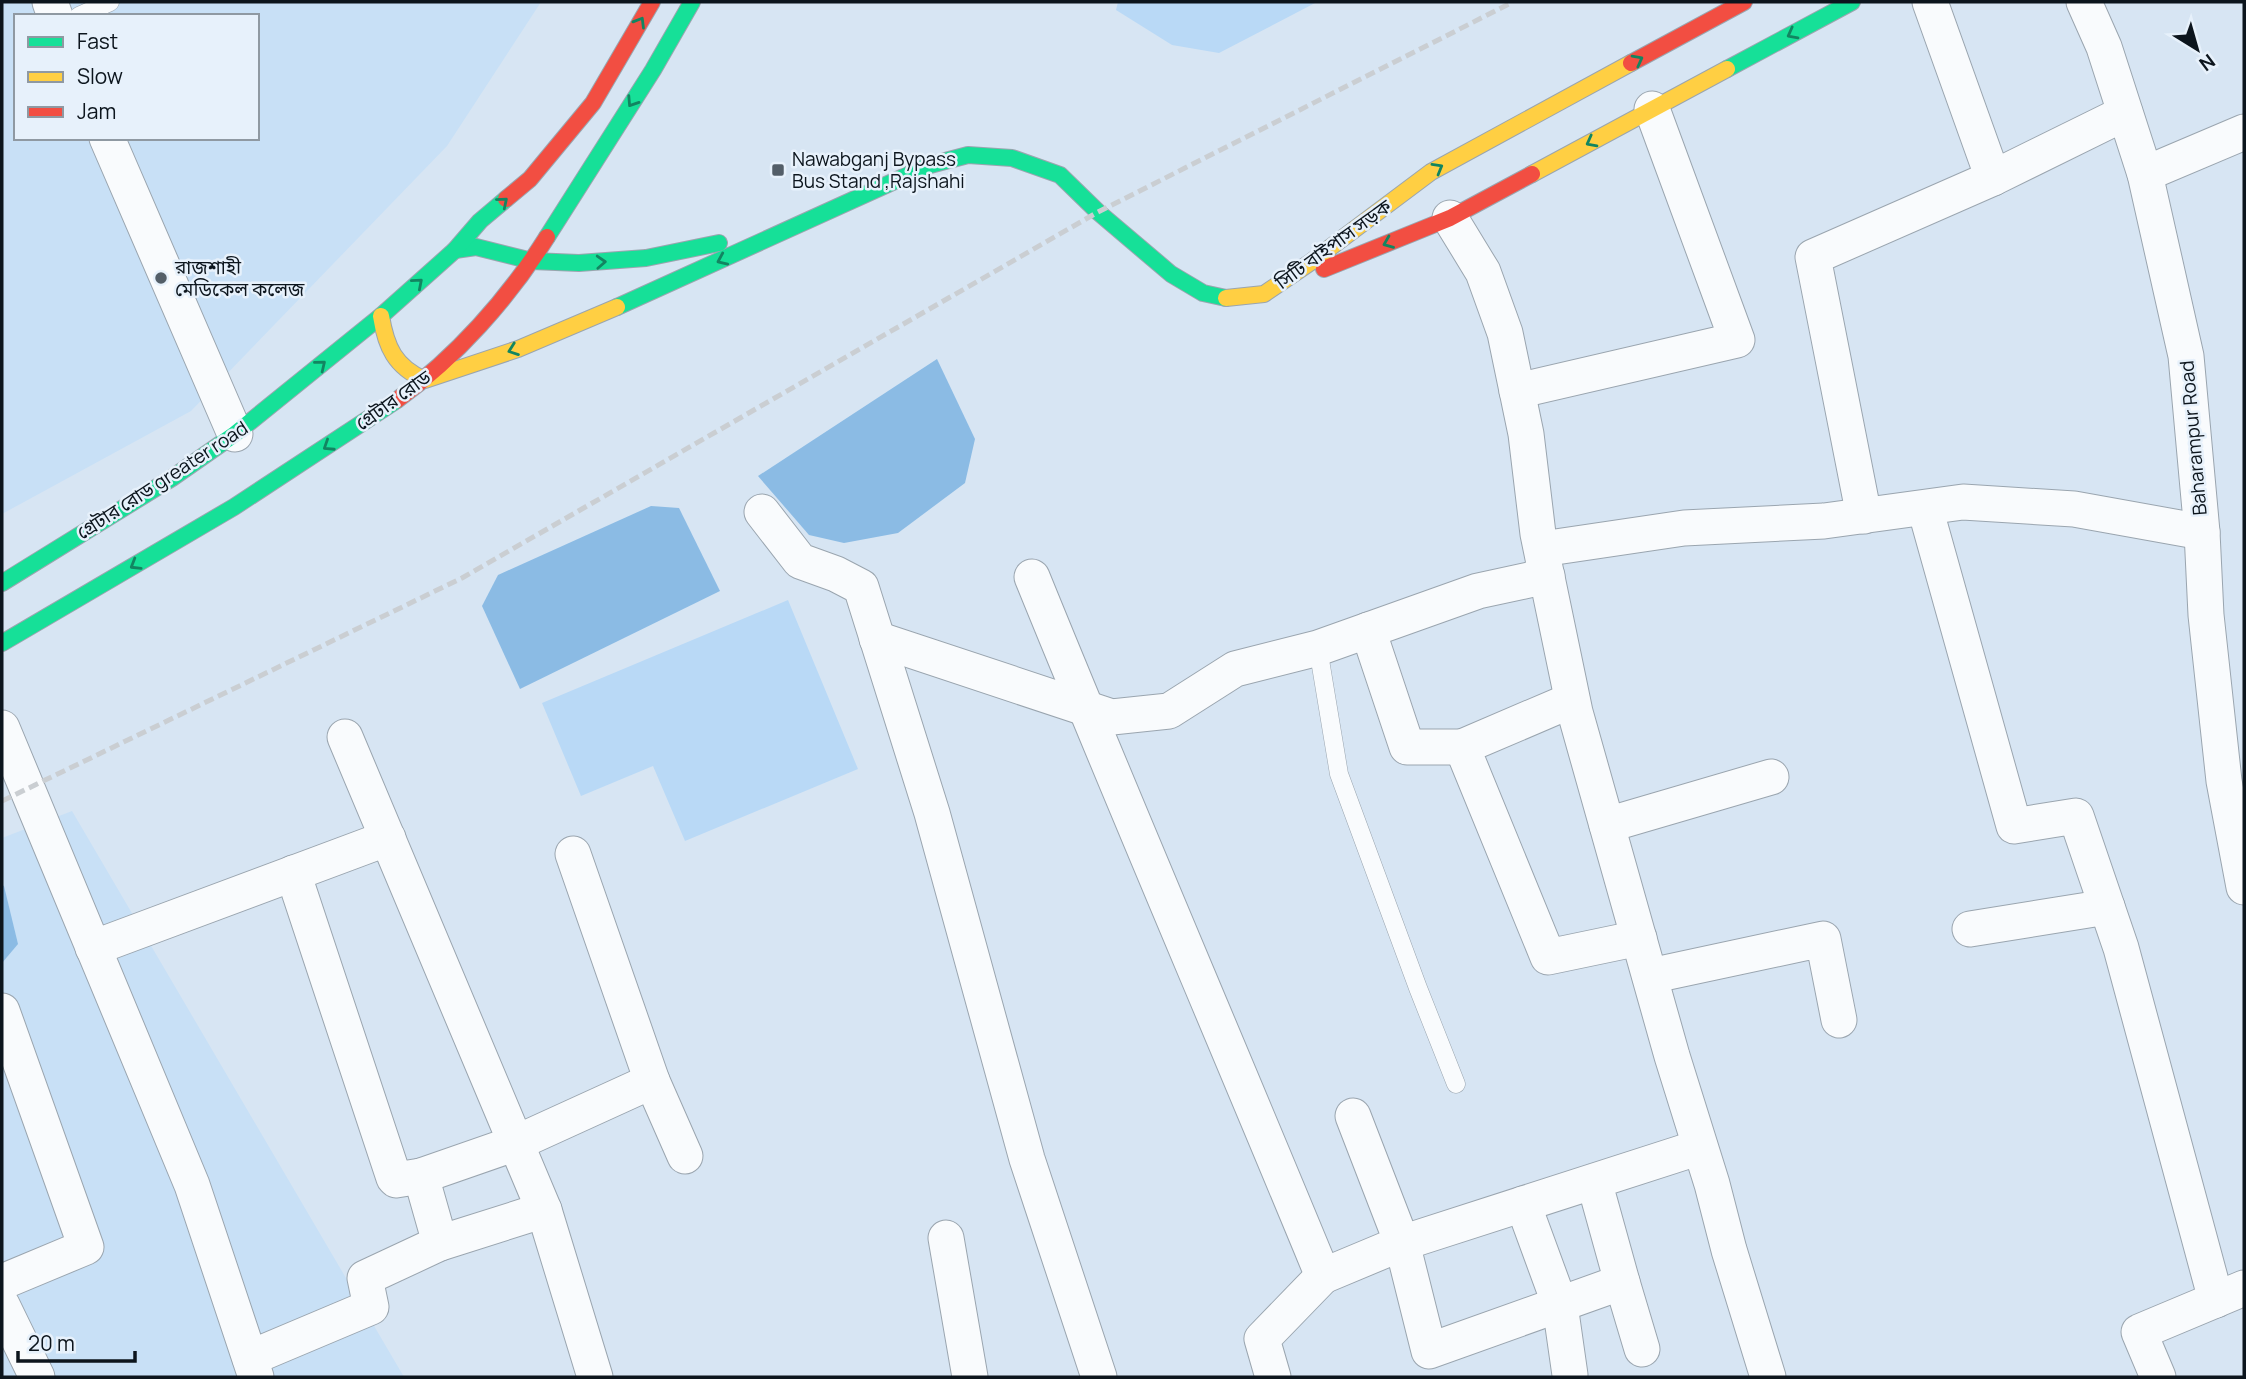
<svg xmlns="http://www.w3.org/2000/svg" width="2246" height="1379" font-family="Manrope,'Noto Sans Bengali',sans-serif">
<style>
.built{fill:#c8e0f6;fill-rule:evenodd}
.green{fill:#b9d9f6}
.water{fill:#8bbbe4}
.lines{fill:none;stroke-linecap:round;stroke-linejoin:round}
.lane-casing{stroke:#9aa5af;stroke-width:19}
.street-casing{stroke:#9aa5af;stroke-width:37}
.fast-casing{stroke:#9aa5af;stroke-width:18}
.slow-casing{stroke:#9aa5af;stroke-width:18}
.jam-casing{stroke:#9aa5af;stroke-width:18}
.lane{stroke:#f9fbfd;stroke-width:18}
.street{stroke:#f9fbfd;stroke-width:35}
.fast{stroke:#16e098;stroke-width:16}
.slow{stroke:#ffcf43;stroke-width:16}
.jam{stroke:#f24e42;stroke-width:16}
.rail{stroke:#caced2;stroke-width:5;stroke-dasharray:10 5;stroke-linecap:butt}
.oneway{stroke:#128561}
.poi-dot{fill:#535e68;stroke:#e7f1fb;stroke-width:2.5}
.labels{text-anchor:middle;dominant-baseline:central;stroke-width:5;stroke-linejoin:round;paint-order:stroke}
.poi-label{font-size:19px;fill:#0c151d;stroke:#e7f1fb;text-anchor:start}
.street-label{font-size:19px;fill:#0c151d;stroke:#e7f1fb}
</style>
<rect width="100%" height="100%" fill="#d7e5f3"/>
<!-- built -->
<g class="built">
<path d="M 2,2 L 541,2 L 447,146 L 191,411 L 2,514 ZM 16,16 L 257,16 L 257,138 L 16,138 Z"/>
<path d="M 72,811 L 404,1377 L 2,1377 L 2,838 Z"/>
</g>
<!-- green -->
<g class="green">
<path d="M 1118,2 L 1317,2 L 1219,53 L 1172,45 L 1116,10 Z"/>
<path d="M 788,600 L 858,769 L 685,841 L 653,766 L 581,796 L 542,703 Z"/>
</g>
<!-- water -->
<g class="water">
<path d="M 937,359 L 975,439 L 965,483 L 898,533 L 844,543 L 809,535 L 758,476 Z"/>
<path d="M 651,506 L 679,508 L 720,591 L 520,689 L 482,606 L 498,575 Z"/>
<path d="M 2,885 L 4,886 L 18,944 L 2,963 Z"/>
</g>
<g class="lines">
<!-- lane casing -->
<g class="lane-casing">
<g id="lane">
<path d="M 79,16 L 110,2"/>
<path d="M 1318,648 L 1339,774 L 1418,988 L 1456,1084"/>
</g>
</g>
<!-- street casing -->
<g class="street-casing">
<g id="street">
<path d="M 50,2 L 55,16"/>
<path d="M 1930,2 L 1993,178"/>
<path d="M 2084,2 L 2104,47 L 2145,174 L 2186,356 L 2202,532 L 2206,615 L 2224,781 L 2244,887"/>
<path d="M 107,138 L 235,434"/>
<path d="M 2145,174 L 2244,132"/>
<path d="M 1450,218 L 1483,272 L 1505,333 L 1526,434 L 1538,534 L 1575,712 L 1672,1056 L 1712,1184 L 1729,1250 L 1768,1377"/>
<path d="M 1517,391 L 1737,340 L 1652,109"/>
<path d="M 1925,508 L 2014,826 L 2076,816 L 2121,948 L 2216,1300"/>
<path d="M 762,512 L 800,561 L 836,574 L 861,587 L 932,813 L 1027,1159 L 1099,1377"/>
<path d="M 1864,516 L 1813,257 L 1993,178 L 2125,113"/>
<path d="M 1542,549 L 1684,528 L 1824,521 L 1963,502 L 2074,509 L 2202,532"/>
<path d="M 1032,577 C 1127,811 1227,1043 1323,1276 L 1402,1243 L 1353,1116"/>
<path d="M 1368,630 L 1407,747 L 1462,747"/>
<path d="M 877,639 L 1112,717 L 1169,711 L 1235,669 L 1318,648 L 1478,591 L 1547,576"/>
<path d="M 1572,700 L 1462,747 L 1548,957 L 1639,938"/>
<path d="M 2,728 L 192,1185 L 256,1377"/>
<path d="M 345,737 L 544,1210 L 595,1377"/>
<path d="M 1607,825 L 1771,777"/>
<path d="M 1970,929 L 2107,907"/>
<path d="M 93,948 L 388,838"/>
<path d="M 1650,976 L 1823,939 L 1839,1020"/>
<path d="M 2,1011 L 86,1247 L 2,1282"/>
<path d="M 652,1081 L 685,1156"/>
<path d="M 421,1176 L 516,1143 L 652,1081 L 573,854"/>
<path d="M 1594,1181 L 1622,1282 L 1429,1351 L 1402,1243 C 1502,1211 1601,1179 1700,1147"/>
<path d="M 1523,1204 L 1560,1305 L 1570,1375"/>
<path d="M 946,1238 L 970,1377"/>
<path d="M 440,1243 L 544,1210"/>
<path d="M 1622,1282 L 1642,1349"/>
<path d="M 2,1305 L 37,1377"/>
<path d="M 250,1358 L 371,1307 L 365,1278 L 440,1243 L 421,1176 L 396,1180 L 394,1178 L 293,873"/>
<path d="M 1273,1377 L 1262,1339 L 1323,1276"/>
<path d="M 2158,1377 L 2139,1332 L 2244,1288"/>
</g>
</g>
<!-- fast casing -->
<g class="fast-casing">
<g id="fast">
<path d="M 1727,69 L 1852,2"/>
<path d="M 547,237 L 653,70 L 692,2"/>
<path d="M 455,250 L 476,247 L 532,261 L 579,263 L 646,258 L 719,243"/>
<path d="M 617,307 L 930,165 L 968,155 L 1012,158 L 1060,175 L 1098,212 L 1171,274 L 1203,293 L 1226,298"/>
<path d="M 2,583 L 172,478 L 235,434 L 381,316 L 455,250 L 480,221 L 506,199"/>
<path d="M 2,643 L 234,507 L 397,400"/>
</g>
</g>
<!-- slow casing -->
<g class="slow-casing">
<g id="slow">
<path d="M 1532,174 L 1727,69"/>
<path d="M 1226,298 L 1264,294 L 1311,262 L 1431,172 L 1631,63"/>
<path d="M 381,316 C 386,347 395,367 425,380 L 518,349 L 617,307"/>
</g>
</g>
<!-- jam casing -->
<g class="jam-casing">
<g id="jam">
<path d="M 1631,63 L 1744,2"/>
<path d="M 506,199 L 530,179 L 593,103 L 652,2"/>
<path d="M 1324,269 L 1450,218 L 1532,174"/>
<path d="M 397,400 C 456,357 508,299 547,237"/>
</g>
</g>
<!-- lane -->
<use href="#lane" class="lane"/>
<!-- street -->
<use href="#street" class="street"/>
<!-- fast -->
<use href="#fast" class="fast"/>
<!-- slow -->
<use href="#slow" class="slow"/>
<!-- jam -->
<use href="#jam" class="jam"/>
<!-- rail -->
<path class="rail" d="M 2,801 L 462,578 L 1098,212 L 1513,2"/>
</g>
<!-- one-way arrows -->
<defs><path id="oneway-chevron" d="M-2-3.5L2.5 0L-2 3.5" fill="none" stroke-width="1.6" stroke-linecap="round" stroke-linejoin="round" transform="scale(1.75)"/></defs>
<g class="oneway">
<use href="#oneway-chevron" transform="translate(640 22) rotate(-59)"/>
<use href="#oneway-chevron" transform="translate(1792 34) rotate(152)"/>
<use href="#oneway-chevron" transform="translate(1638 60) rotate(-28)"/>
<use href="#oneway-chevron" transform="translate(632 102) rotate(123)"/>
<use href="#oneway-chevron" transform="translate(1591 142) rotate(152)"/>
<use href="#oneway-chevron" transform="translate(1438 168) rotate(-30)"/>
<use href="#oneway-chevron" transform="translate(503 202) rotate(-40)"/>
<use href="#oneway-chevron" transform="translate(1388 243) rotate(158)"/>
<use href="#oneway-chevron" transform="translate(722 260) rotate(156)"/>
<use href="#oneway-chevron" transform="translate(601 262) rotate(-3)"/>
<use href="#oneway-chevron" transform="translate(418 283) rotate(-41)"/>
<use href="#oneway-chevron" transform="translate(513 350) rotate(160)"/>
<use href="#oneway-chevron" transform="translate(321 365) rotate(-39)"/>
<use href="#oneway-chevron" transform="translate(328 446) rotate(147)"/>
<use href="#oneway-chevron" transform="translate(135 565) rotate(149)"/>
</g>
<!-- markers -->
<g class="poi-dot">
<rect x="771" y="163" width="14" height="14" rx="3.5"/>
<circle cx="161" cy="278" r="7"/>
</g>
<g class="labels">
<!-- poi labels -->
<g class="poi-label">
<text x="792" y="159">Nawabganj Bypass<tspan x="792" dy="22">Bus Stand ,Rajshahi</tspan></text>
<text x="175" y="267">রাজশাহী<tspan x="175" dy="22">মেডিকেল কলেজ</tspan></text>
</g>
<!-- street labels -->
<g class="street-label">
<text transform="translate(1333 244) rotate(-36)">সিটি বাইপাস সড়ক</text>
<text transform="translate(393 400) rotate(-36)">গ্রেটার রোড</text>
<text transform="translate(2193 438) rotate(-95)">Baharampur Road</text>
<text transform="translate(162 480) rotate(-33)">গ্রেটার রোড greater road</text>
</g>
</g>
<!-- border -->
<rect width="2246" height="1379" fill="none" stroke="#0c151d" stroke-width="7"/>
<!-- legend -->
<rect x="14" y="14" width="245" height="126" fill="#e7f1fb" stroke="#8f99a2" stroke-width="2"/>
<rect x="28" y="37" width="35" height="10" fill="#16e098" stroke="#8f99a2" stroke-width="2"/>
<text x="77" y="49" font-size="21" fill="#0c151d">Fast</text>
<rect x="28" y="72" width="35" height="10" fill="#ffcf43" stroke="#8f99a2" stroke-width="2"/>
<text x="77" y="84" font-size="21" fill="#0c151d">Slow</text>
<rect x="28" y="107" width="35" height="10" fill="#f24e42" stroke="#8f99a2" stroke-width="2"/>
<text x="77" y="119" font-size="21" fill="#0c151d">Jam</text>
<!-- north arrow -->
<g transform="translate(2197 49) rotate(143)" stroke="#e7f1fb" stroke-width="5" paint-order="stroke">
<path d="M0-5L12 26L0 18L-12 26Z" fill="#0c151d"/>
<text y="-10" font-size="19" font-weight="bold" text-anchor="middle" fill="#0c151d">N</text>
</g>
<!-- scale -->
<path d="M18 1351v10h117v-10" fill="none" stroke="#0c151d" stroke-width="3.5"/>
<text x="28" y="1351" font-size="21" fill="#0c151d" stroke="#e7f1fb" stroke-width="5" paint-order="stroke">20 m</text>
</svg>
